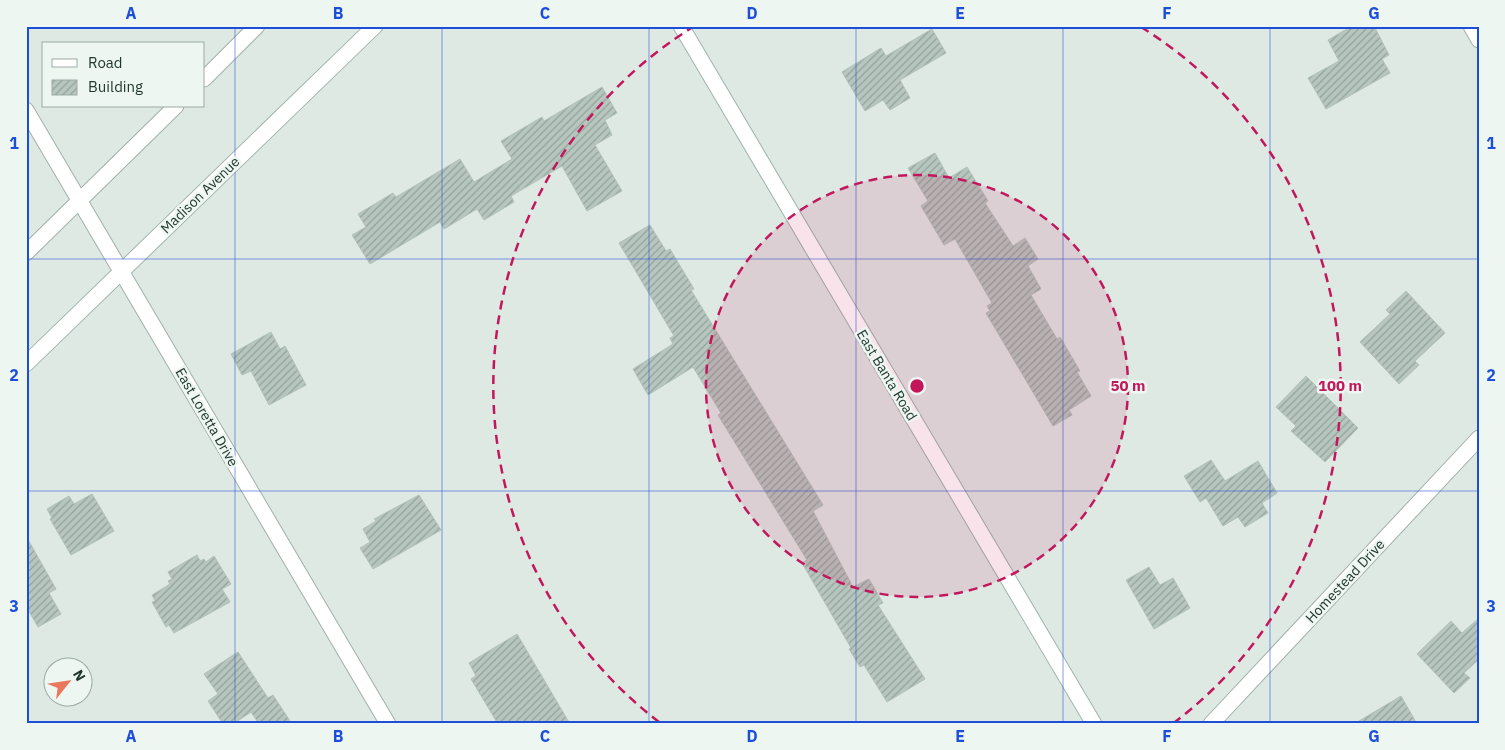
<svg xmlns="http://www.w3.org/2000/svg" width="1505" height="750" font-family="'IBM Plex Sans',sans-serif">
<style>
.building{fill:url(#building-hatch);stroke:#b1c2ba}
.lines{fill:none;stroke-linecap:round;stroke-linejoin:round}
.street-casing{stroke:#a2b0aa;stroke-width:17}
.secondary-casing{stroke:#9fb4ab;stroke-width:17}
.street{stroke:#fff;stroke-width:15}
.secondary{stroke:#fff;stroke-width:15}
.grid{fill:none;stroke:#1d4ed8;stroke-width:1;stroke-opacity:0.55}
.ring{fill:none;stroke:#c2185b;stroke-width:2.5;stroke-dasharray:9 6}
.labels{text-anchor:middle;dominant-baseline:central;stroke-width:5;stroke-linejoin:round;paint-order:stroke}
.street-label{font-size:14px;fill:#213730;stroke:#eef6f2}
.centre{fill:#c2185b;stroke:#eef6f2;stroke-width:2.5}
.ring-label{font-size:15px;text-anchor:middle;font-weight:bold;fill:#c2185b;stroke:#eef6f2;stroke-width:5;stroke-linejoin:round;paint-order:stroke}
.neatline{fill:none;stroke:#1d4ed8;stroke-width:2}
.grid-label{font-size:16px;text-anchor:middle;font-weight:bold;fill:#1d4ed8}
</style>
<defs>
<pattern id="building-hatch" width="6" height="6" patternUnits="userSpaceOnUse" patternTransform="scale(1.25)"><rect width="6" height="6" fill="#b7c6bf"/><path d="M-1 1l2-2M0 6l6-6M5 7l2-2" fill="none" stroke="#94a29c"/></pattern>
</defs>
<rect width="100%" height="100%" fill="#dee9e4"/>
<!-- building -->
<g class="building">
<path d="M 1352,26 L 1374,26 L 1389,55 L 1382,59 L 1390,73 L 1326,109 L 1308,78 L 1339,61 L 1328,40 Z"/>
<path d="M 932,29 L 946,53 L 900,80 L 910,98 L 890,110 L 883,100 L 865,111 L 842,72 L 881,48 L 886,56 Z"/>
<path d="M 602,87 L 617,113 L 605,120 L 612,135 L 595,145 L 622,191 L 587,211 L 562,166 L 511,196 L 514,202 L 484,220 L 477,209 L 444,229 L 440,222 L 370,264 L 352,235 L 366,227 L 358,214 L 393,193 L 396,197 L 460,159 L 474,182 L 512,159 L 501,141 L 542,117 L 544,121 Z"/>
<path d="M 935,153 L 949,178 L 967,167 L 988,201 L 985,203 L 1013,246 L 1025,238 L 1038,259 L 1028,266 L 1041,289 L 1031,295 L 1057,339 L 1060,337 L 1080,371 L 1077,372 L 1091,396 L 1069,410 L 1072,415 L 1053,426 L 986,313 L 990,311 L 987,306 L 992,303 L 955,239 L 944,245 L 921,206 L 928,201 L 908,168 Z"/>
<path d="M 650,225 L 666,251 L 670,249 L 694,289 L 691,290 L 823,505 L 813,511 L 853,587 L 869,579 L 883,603 L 878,605 L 925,679 L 887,702 L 864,665 L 860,667 L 849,649 L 851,648 L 802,563 L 807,560 L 718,415 L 721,413 L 693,367 L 648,395 L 633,369 L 673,344 L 670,338 L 674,336 L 619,243 Z"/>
<path d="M 1406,291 L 1445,333 L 1415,361 L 1419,365 L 1399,384 L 1360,342 L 1390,314 L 1386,310 Z"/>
<path d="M 271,332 L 280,349 L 285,346 L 306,385 L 269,405 L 251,371 L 242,375 L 231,354 Z"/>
<path d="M 1306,376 L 1358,428 L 1325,462 L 1291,431 L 1296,426 L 1276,407 Z"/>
<path d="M 1211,460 L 1225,481 L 1258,461 L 1277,493 L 1262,503 L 1268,513 L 1245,527 L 1238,517 L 1223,526 L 1206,498 L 1200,502 L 1184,476 Z"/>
<path d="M 92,494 L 114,531 L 71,555 L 50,519 L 52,518 L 47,509 L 69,496 L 74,504 Z"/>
<path d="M 419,495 L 441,530 L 373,569 L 360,548 L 370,542 L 363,529 L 376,521 L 374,519 Z"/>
<path d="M 26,536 L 56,589 L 49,593 L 61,614 L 38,627 L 26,606 Z"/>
<path d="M 197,555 L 200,561 L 204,559 L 206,562 L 214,556 L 231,584 L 222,589 L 230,602 L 174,633 L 169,625 L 166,627 L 152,602 L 155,601 L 152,595 L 170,584 L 168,581 L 172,579 L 168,572 Z"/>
<path d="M 1149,567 L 1160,585 L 1173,578 L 1190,608 L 1154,629 L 1126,580 Z"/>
<path d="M 1479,618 L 1479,659 L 1464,673 L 1470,678 L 1454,693 L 1417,654 L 1451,621 L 1462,633 Z"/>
<path d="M 517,634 L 570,724 L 498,724 L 471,679 L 476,676 L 469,663 Z"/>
<path d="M 238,652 L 268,698 L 273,695 L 292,724 L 259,724 L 251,712 L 233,724 L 223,724 L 208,701 L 218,694 L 204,674 Z"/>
<path d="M 1401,696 L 1417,724 L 1354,724 Z"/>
</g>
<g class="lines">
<!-- street casing -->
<g class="street-casing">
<g id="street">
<path d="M 1471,26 L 1479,40"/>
<path d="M 204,79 L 257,26"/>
<path d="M 26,110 L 388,724"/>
<path d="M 26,253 L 176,106"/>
<path d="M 1211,724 L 1479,438"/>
</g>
</g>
<!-- secondary casing -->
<g class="secondary-casing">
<g id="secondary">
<path d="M 681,26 L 1094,724"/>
<path d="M 26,364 L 375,26"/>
</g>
</g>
<!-- street -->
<use href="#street" class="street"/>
<!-- secondary -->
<use href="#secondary" class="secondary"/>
</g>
<!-- grid -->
<path class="grid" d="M 235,26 L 235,724M 442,26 L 442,724M 649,26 L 649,724M 856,26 L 856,724M 1063,26 L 1063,724M 1270,26 L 1270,724M 26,259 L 1479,259M 26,491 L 1479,491"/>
<!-- distance rings -->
<circle cx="917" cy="386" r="211" fill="#c2185b" fill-opacity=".12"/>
<g class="ring">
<circle cx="917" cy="386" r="211"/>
<path d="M659 722A423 423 0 0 1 693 27M1141 27A423 423 0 0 1 1175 722"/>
</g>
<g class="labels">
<!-- street labels -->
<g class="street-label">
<text transform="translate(200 195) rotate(-44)">Madison Avenue</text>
<text transform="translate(887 375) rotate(59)">East Banta Road</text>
<text transform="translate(207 417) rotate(60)">East Loretta Drive</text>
<text transform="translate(1345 581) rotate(-47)">Homestead Drive</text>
</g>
</g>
<circle cx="917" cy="386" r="8" class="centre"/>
<g class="ring-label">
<text x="1128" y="391">50 m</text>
<text x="1340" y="391">100 m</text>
</g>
<!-- border -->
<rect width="1505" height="750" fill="none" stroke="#eef6f2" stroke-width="55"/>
<!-- legend -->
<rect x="42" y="42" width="162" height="65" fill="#eef6f2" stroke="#9caaa4"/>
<rect x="52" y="59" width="25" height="8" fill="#ffffff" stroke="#9caaa4"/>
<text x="88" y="68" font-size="15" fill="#213730">Road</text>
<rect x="52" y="80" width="25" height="15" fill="url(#building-hatch)" stroke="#9caaa4"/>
<text x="88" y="92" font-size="15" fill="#213730">Building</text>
<!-- north arrow -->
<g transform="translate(68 682) rotate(60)"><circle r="24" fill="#eef6f2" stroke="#9caaa4"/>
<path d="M0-4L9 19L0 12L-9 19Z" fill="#e9785d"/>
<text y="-8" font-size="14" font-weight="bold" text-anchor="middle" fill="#213730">N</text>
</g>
<rect x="28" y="28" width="1450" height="694" class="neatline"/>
<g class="grid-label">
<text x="131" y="19">A</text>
<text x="338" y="19">B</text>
<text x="545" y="19">C</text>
<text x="752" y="19">D</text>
<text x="960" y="19">E</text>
<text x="1167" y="19">F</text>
<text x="1374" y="19">G</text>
<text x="14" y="149">1</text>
<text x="1491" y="149">1</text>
<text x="14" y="381">2</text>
<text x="1491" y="381">2</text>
<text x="14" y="612">3</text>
<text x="1491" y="612">3</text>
<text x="131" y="742">A</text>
<text x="338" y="742">B</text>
<text x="545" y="742">C</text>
<text x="752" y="742">D</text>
<text x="960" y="742">E</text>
<text x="1167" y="742">F</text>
<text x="1374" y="742">G</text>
</g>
</svg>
